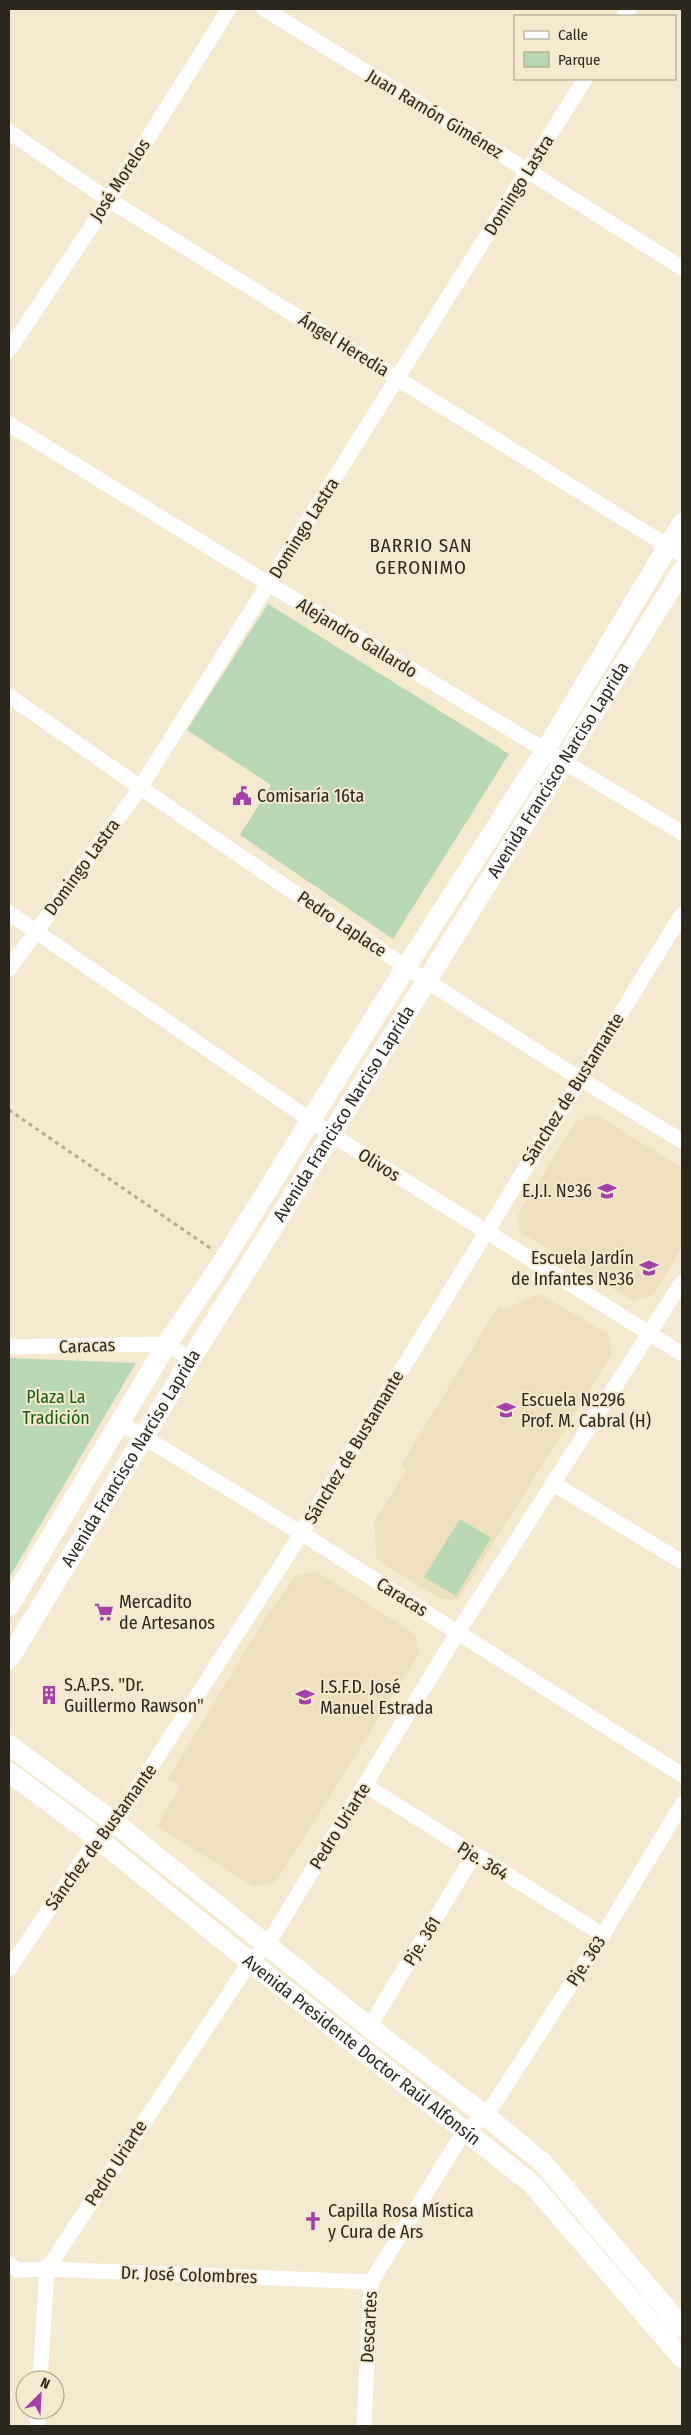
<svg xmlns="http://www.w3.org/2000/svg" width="691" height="2435" font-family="'Fira Sans Condensed',sans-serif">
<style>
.built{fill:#eedfbe}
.green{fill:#b8d7b5}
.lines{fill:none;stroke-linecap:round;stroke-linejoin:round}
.path{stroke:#b4aa96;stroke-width:3;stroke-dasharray:4 4;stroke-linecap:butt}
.minor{stroke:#fff;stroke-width:15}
.secondary{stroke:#fff;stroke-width:20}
.labels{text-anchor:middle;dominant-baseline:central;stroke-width:4;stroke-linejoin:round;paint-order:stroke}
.street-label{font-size:18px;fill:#2b271d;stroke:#f5e9cf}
.poi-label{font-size:18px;fill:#2b271d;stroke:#f5e9cf;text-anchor:start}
.park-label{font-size:18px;fill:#175e15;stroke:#f5e9cf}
.neighbourhood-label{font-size:19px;letter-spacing:1px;fill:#2b271d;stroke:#f5e9cf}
</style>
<rect width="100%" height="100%" fill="#f5e9cf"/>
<!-- built -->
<g class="built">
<path d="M 595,1114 L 682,1168 L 682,1246 L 654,1295 L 633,1301 L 519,1231 L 518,1215 L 576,1121 Z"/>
<path d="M 539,1294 L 609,1334 L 611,1355 L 458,1600 L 439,1598 L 376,1559 L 374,1521 L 407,1470 L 401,1465 L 499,1305 L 506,1309 Z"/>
<path d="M 317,1572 L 415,1634 L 419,1654 L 276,1882 L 254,1887 L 157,1826 L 180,1786 L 168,1779 L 266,1617 L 296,1575 Z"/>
</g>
<!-- green -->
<g class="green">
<path d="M 268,604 L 509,754 L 393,939 L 240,835 L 271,785 L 187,730 Z"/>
<path d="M 9,1358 L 136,1363 L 9,1578 Z"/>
<path d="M 460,1519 L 491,1538 L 456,1596 L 424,1577 Z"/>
</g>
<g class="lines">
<!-- path -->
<path class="path" d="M 9,1110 L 210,1248"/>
<!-- minor -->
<g class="minor">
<path d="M 264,9 L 528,171 L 682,268"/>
<path d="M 624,16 L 629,9"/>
<path d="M 9,132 L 109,200 L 682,555"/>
<path d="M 9,350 L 109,200 L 229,9"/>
<path d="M 9,424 L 269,584 L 682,833"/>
<path d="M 9,696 C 229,850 452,1003 682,1141"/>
<path d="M 9,913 L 332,1135 L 682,1354"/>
<path d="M 9,969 L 140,788 L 585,79"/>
<path d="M 9,1347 L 167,1344 L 191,1359"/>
<path d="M 119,1422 L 301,1533 L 682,1775"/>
<path d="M 554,1484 L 682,1562"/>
<path d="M 365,1785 L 603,1935"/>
<path d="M 9,1969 L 97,1838 L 115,1823 L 289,1553 L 682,914"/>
<path d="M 369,2027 L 474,1855"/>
<path d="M 9,2264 L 18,2270 L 47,2269 L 371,2282"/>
<path d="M 40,2380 L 47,2269 L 250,1962 L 267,1945 L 458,1632 L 682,1282"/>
<path d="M 37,2426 L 38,2410"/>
<path d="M 364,2426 L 371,2282 L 465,2130 L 486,2116 L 603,1935 L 682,1804"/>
</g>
<!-- secondary -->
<g class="secondary">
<path d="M 9,1606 L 167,1344 L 225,1258 L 406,967 L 545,751 L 682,523"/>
<path id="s1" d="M 9,1659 L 191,1359 L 682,571"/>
<path d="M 9,1745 L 115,1823 L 369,2027 L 486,2116 L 543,2163 L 682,2327"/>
<path id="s2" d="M 9,1772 L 97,1838 L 250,1962 L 531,2183 L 682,2358"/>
</g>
</g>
<!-- icons -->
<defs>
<g id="civic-bare" transform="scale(1.5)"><path d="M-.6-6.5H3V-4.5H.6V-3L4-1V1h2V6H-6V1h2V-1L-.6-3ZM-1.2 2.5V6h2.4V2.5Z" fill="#a441a8" stroke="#f5e9cf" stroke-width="2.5" paint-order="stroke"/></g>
<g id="school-bare" transform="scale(1.5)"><path d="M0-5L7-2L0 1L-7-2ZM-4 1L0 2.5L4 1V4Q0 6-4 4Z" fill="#a441a8" stroke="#f5e9cf" stroke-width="2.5" paint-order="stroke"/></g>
<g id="supermarket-bare" transform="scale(1.5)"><path d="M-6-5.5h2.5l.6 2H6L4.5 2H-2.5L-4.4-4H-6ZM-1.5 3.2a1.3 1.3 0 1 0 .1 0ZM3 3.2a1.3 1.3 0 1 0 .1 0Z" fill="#a441a8" stroke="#f5e9cf" stroke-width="2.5" paint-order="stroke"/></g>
<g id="building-bare" transform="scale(1.5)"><path d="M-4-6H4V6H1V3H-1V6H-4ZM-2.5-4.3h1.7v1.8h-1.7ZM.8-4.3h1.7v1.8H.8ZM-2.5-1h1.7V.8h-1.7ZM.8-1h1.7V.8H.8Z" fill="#a441a8" stroke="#f5e9cf" stroke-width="2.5" paint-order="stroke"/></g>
<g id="university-bare" transform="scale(1.5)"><path d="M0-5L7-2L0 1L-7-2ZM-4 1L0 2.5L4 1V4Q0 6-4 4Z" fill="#a441a8" stroke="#f5e9cf" stroke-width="2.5" paint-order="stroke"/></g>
<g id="church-bare" transform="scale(1.5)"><path d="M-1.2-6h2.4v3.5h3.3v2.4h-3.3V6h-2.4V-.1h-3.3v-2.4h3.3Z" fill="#a441a8" stroke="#f5e9cf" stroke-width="2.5" paint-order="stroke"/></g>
</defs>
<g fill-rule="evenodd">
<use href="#civic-bare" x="242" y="796"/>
<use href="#school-bare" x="607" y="1191"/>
<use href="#school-bare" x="649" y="1268"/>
<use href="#school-bare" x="506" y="1410"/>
<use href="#supermarket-bare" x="104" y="1612"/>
<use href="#building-bare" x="49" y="1695"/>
<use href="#university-bare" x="305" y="1697"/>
<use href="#church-bare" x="313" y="2221"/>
</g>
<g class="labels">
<!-- street labels -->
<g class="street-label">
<text transform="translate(435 114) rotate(31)">Juan Ramón Giménez</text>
<text transform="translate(120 180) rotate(-57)">José Morelos</text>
<text transform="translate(519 185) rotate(-58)">Domingo Lastra</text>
<text transform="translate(344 345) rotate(32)">Ángel Heredia</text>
<text transform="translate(304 528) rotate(-58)">Domingo Lastra</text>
<text transform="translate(357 638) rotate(31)">Alejandro Gallardo</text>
<text stroke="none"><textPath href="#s1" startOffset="1045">Avenida Francisco Narciso Laprida</textPath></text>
<text transform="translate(82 867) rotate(-54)">Domingo Lastra</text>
<text transform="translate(342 924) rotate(34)">Pedro Laplace</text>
<text transform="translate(573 1089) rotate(-58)">Sánchez de Bustamante</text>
<text stroke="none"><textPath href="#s1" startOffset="640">Avenida Francisco Narciso Laprida</textPath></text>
<text transform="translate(379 1165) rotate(32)">Olivos</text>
<text transform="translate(87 1346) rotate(-2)">Caracas</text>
<text transform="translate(354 1447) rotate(-59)">Sánchez de Bustamante</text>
<text stroke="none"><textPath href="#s1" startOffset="235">Avenida Francisco Narciso Laprida</textPath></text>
<text transform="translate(402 1597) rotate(32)">Caracas</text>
<text transform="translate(340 1826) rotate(-58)">Pedro Uriarte</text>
<text transform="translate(101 1837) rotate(-54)">Sánchez de Bustamante</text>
<text transform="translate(483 1861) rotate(32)">Pje. 364</text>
<text transform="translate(422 1941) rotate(-58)">Pje. 361</text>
<text transform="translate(586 1961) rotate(-57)">Pje. 363</text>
<text stroke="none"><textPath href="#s2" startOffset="449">Avenida Presidente Doctor Raúl Alfonsín</textPath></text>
<text transform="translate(116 2163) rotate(-57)">Pedro Uriarte</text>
<text transform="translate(189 2275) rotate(2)">Dr. José Colombres</text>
<text transform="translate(369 2327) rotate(-87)">Descartes</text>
</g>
<!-- poi labels -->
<g class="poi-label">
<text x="257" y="796">Comisaría 16ta</text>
<text x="592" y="1191" text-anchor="end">E.J.I. Nº36</text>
<text x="634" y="1258" text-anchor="end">Escuela Jardín<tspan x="634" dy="21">de Infantes Nº36</tspan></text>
<text x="521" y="1400">Escuela Nº296<tspan x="521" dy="21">Prof. M. Cabral (H)</tspan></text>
<text x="119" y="1602">Mercadito<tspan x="119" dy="21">de Artesanos</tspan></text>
<text x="64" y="1685">S.A.P.S. "Dr.<tspan x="64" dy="21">Guillermo Rawson"</tspan></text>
<text x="320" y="1687">I.S.F.D. José<tspan x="320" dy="21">Manuel Estrada</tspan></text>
<text x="328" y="2211">Capilla Rosa Mística<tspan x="328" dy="21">y Cura de Ars</tspan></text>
</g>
<!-- park labels -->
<g class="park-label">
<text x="56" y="1397">Plaza La<tspan x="56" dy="21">Tradición</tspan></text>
</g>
<!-- neighbourhood labels -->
<g class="neighbourhood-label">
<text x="421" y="545">BARRIO SAN<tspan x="421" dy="22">GERONIMO</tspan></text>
</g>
</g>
<!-- border -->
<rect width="691" height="2435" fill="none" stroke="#2b271d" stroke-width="20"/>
<!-- legend -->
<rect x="514" y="15" width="162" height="65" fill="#f5e9cf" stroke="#a49b88"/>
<rect x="524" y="31" width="25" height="8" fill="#ffffff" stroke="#a49b88"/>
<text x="558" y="40" font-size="15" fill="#2b271d">Calle</text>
<rect x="524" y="52" width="25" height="15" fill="#b8d7b5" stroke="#a49b88"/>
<text x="558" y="65" font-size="15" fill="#2b271d">Parque</text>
<!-- north arrow -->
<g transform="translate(40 2395) rotate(24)"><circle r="24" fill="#f5e9cf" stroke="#a49b88"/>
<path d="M0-4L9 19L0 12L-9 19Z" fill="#a441a8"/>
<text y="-8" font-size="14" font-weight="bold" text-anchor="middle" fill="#2b271d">N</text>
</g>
</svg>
